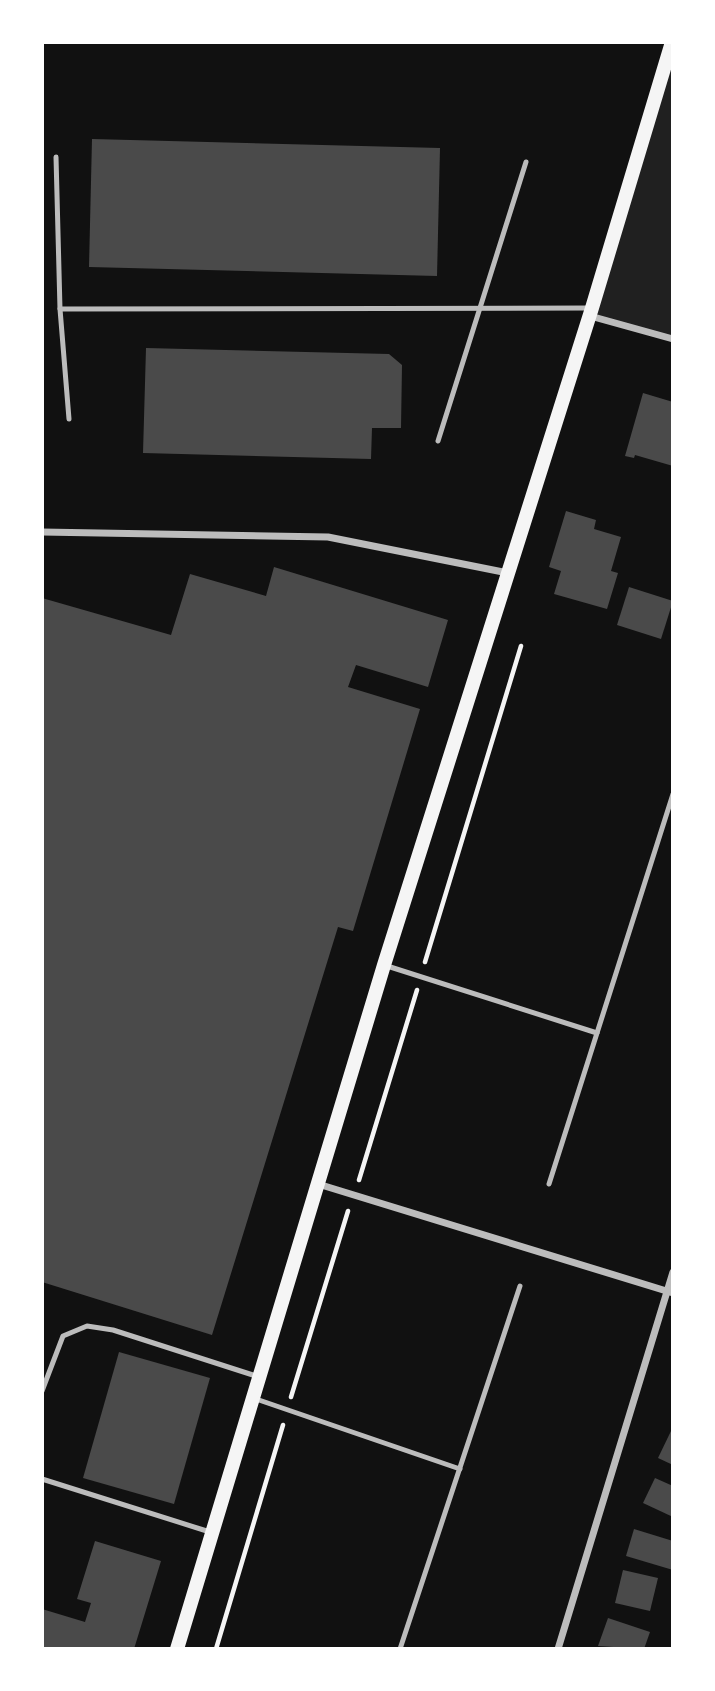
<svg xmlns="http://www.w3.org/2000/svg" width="715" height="1691" font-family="'DM Sans',sans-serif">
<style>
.green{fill:#202020}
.building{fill:#4a4a4a}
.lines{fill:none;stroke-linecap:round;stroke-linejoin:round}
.path{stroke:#f5f5f5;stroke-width:4.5}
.service{stroke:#bcbcbc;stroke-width:5}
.minor{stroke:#bcbcbc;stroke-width:7}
.secondary{stroke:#f5f5f5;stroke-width:14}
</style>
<rect width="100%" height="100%" fill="#111"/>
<!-- green -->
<path class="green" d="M 673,42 L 673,339 L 590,316 Z"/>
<!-- building -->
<g class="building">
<path d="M 92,139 L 440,148 L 437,276 L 89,267 Z"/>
<path d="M 146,348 L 389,354 L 402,365 L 401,428 L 372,428 L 371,459 L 143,453 Z"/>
<path d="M 643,393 L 673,402 L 673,466 L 635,455 L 634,458 L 625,456 Z"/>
<path d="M 566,511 L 596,520 L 594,529 L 621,537 L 611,571 L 618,573 L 607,609 L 554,594 L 561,571 L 549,567 Z"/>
<path d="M 274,567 L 448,620 L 428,687 L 356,665 L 348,687 L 420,709 L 353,931 L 338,927 L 212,1335 L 42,1282 L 42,598 L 171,635 L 190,574 L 266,596 Z"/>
<path d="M 629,587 L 673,601 L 661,639 L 617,625 Z"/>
<path d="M 119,1352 L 210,1378 L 174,1504 L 83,1478 Z"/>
<path d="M 671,1431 L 673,1432 L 673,1465 L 658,1458 Z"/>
<path d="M 655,1478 L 673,1486 L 673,1517 L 643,1503 Z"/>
<path d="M 634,1529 L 673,1541 L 673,1570 L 626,1556 Z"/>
<path d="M 95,1541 L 161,1561 L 134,1649 L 42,1649 L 42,1609 L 85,1622 L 91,1603 L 77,1599 Z"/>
<path d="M 623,1570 L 658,1578 L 650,1611 L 615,1603 Z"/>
<path d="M 608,1618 L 650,1632 L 644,1649 L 598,1646 Z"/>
</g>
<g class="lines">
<!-- path -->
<g class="path">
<path d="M 425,962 L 521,646"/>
<path d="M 359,1180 L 417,990"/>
<path d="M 291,1397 L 348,1211"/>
<path d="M 216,1649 L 283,1425"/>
</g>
<!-- service -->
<g class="service">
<path d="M 56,157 L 60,309 L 589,308"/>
<path d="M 60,309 L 69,419"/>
<path d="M 438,441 L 526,162"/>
<path d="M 384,965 L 597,1033"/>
<path d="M 549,1184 L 673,794"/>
<path d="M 42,1391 L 63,1336 L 87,1326 L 113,1330 L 256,1376"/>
<path d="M 256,1399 L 460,1469"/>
<path d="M 42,1479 L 210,1532"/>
<path d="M 400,1649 L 520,1286"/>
</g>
<!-- minor -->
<g class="minor">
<path d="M 590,316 L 673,339"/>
<path d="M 42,532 L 328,537 L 508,573"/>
<path d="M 318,1184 L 673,1293"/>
<path d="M 558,1649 L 673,1272"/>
</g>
<!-- secondary -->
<path class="secondary" d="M 177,1649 L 384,965 L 592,308 L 672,42"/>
</g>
<!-- border -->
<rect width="715" height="1691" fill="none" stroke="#ffffff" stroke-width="88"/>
</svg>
